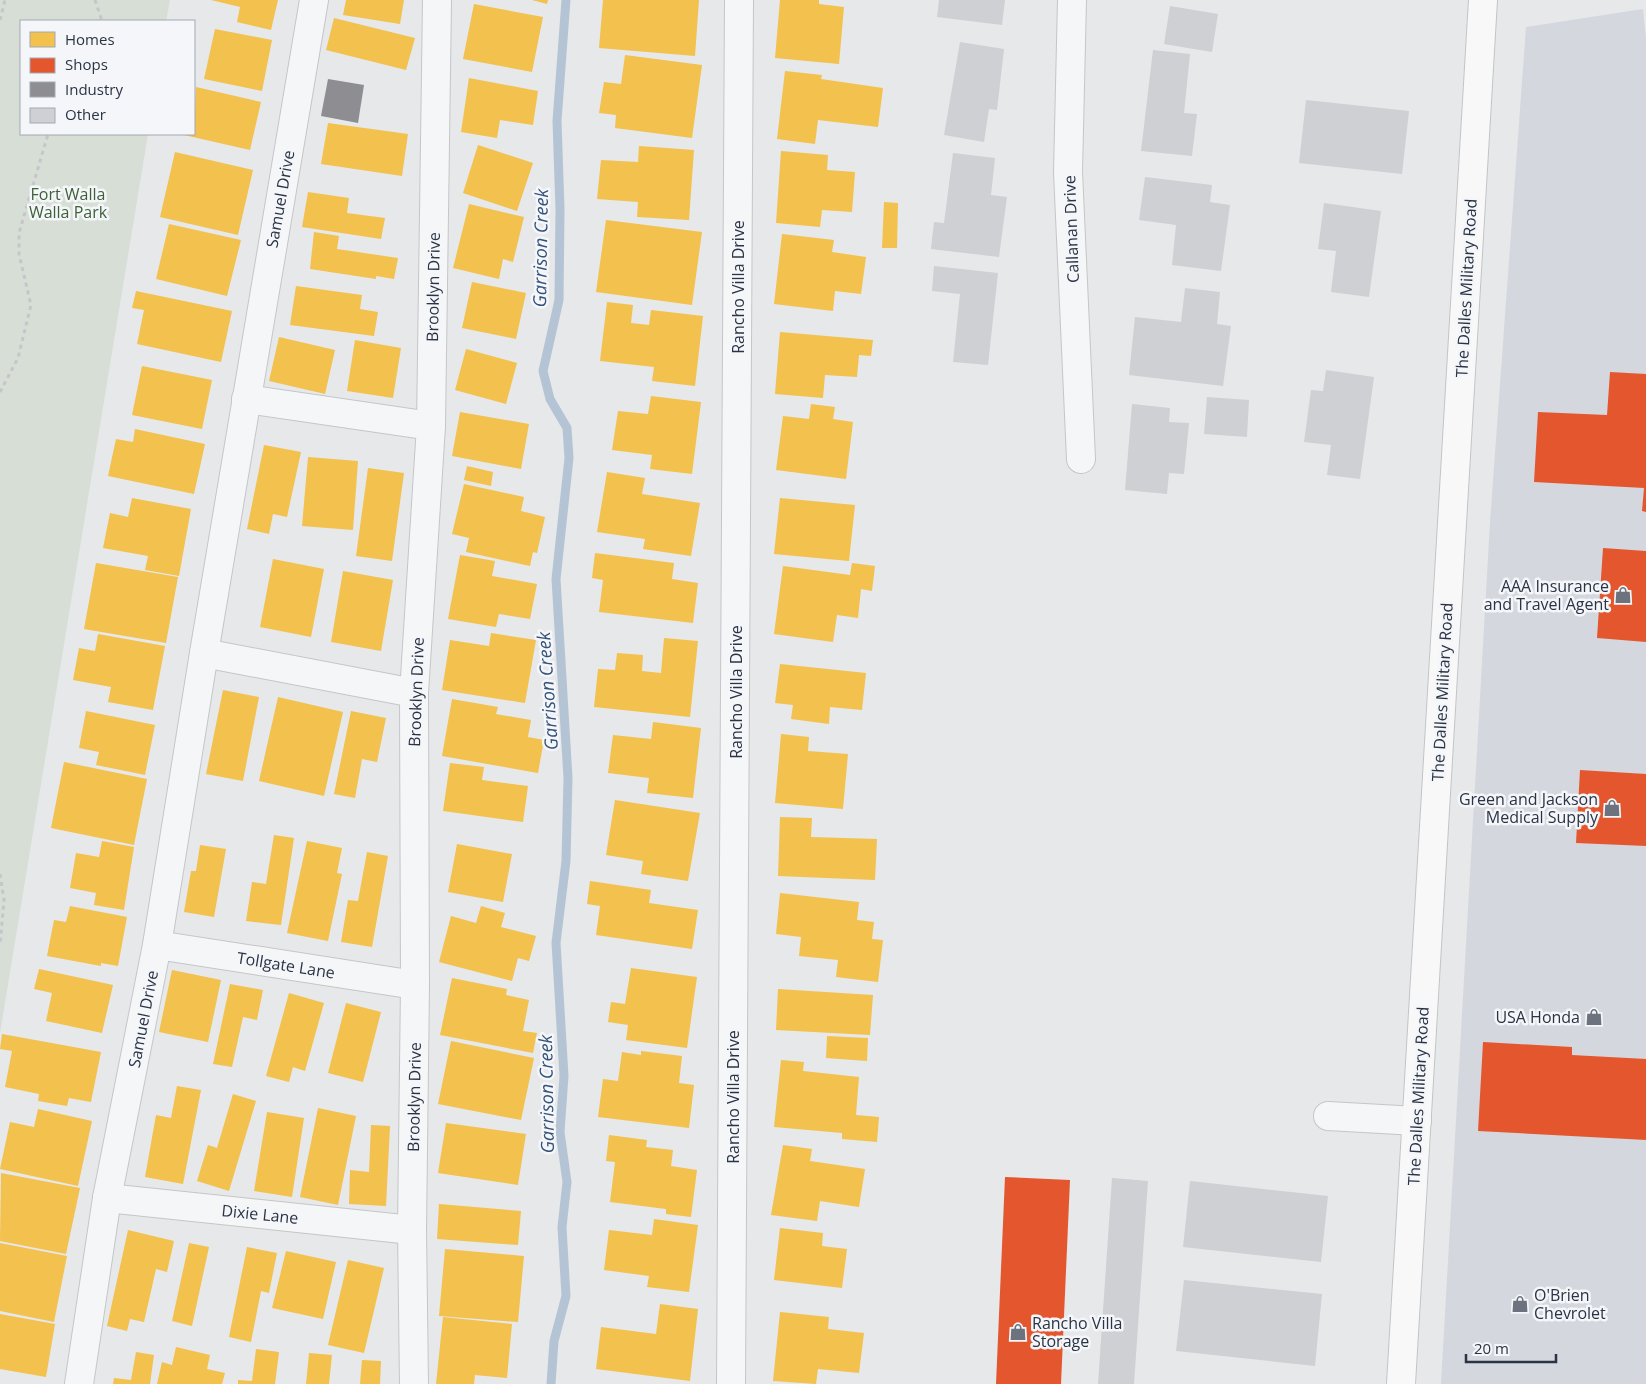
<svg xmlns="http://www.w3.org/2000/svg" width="1646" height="1384" font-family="'Open Sans',sans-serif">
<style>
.built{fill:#d4d7dd}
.green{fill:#d6ded6}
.homes{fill:#f2c14e}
.shops{fill:#e4572e}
.industry{fill:#8d8d92}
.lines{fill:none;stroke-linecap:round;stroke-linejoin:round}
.stream{stroke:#b4c4d5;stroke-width:9}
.building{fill:#ced0d3}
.minor-casing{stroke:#c4c6c8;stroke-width:30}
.major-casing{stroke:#c2c5c8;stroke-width:30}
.path{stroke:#c5c6ca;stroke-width:3;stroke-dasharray:4 4;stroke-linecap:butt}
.minor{stroke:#f5f6f7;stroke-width:28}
.major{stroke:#f8f8f8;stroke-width:28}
.labels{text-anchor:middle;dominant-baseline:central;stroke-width:5;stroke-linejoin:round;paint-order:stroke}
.park-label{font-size:16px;fill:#3f6138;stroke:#f4f6f9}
.street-label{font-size:16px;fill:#2b3445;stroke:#f4f6f9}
.poi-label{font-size:16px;fill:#2b3445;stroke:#f4f6f9;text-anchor:end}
.water-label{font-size:18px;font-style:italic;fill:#34527a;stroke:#f4f6f9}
</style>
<rect width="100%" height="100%" fill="#e6e8ea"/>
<!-- built -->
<path class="built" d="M 1643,9 L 1646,39 L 1646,1384 L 1441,1384 L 1490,522 L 1526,27 Z"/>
<!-- green -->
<path class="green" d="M 0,0 L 170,0 L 166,21 L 21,21 L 21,134 L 148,134 L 0,1033 Z"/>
<!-- homes -->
<g class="homes">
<path d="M 211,0 L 278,0 L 271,30 L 237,22 L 240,7 Z"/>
<path d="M 346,0 L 404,0 L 400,24 L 343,15 Z"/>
<path d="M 532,0 L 548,0 L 547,4 Z"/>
<path d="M 603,0 L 699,0 L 695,56 L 599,48 Z"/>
<path d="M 780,0 L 819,0 L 819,4 L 844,7 L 839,64 L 775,58 Z"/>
<path d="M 474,4 L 543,17 L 532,72 L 463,59 Z"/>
<path d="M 334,18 L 415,38 L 406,70 L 326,50 Z"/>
<path d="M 215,29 L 272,40 L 262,91 L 204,79 Z"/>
<path d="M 625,55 L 702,65 L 692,138 L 615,128 L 616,115 L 599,113 L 604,82 L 621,84 Z"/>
<path d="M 785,71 L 822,75 L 821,79 L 883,88 L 878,127 L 818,120 L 815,144 L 777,139 Z"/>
<path d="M 469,78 L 538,91 L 533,125 L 500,120 L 497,138 L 461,132 Z"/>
<path d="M 196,87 L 261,102 L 250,150 L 184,135 L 194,134 Z"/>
<path d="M 328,123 L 408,134 L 402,176 L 321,164 Z"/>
<path d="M 478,145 L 533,163 L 517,211 L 463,193 Z"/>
<path d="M 639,146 L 694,150 L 689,220 L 637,217 L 638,202 L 597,199 L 601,160 L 638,162 Z"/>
<path d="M 781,151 L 828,155 L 827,170 L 855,172 L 852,212 L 822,210 L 820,227 L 776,223 Z"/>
<path d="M 175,152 L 253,170 L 238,235 L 160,217 Z"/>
<path d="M 308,192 L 349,198 L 347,213 L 385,218 L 381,239 L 302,227 Z"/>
<path d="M 884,202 L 898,203 L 897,248 L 882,248 Z"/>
<path d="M 469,204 L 524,217 L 513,262 L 503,259 L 499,279 L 453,268 Z"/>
<path d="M 606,220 L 702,232 L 692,305 L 596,292 Z"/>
<path d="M 169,224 L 241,240 L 227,296 L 156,279 Z"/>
<path d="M 314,232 L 339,236 L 337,249 L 398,258 L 394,279 L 376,276 L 376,279 L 310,269 Z"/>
<path d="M 782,234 L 834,240 L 832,252 L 866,257 L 861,294 L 835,291 L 833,311 L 774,304 Z"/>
<path d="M 472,282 L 526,293 L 516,339 L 462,328 Z"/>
<path d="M 296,286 L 362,295 L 360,309 L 378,312 L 374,336 L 290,325 Z"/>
<path d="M 136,291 L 232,311 L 221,362 L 137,344 L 144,310 L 132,308 Z"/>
<path d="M 607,302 L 633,305 L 631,323 L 649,325 L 651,310 L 703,316 L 695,386 L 652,381 L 654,367 L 600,361 Z"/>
<path d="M 780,332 L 873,340 L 871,356 L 859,355 L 857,377 L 825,375 L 823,398 L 775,394 Z"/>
<path d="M 279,337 L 335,350 L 325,394 L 269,381 Z"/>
<path d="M 355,340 L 401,348 L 393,398 L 347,391 Z"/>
<path d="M 466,349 L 517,363 L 506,404 L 455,390 Z"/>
<path d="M 142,366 L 212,380 L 202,429 L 132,415 Z"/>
<path d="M 651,396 L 701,402 L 692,474 L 650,469 L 652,455 L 612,450 L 618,411 L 648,414 Z"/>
<path d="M 811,404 L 835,407 L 833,419 L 853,422 L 846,479 L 776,470 L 783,416 L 809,419 Z"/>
<path d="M 460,412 L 529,424 L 521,469 L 452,456 Z"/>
<path d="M 135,429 L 205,444 L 194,494 L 108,476 L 116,439 L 133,442 Z"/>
<path d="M 264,445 L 301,452 L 287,517 L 273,514 L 269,534 L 247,529 Z"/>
<path d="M 308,457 L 358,461 L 353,530 L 302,526 Z"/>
<path d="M 467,466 L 493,472 L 491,486 L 464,480 Z"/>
<path d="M 368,468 L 404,473 L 392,561 L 356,556 Z"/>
<path d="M 607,472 L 645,478 L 642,494 L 700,503 L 691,556 L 643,549 L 645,539 L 597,532 Z"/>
<path d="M 464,484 L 524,497 L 521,511 L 545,517 L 537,553 L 533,552 L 530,566 L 466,552 L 469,538 L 452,534 Z"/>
<path d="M 132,498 L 191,509 L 179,576 L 145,570 L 148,556 L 103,548 L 110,513 L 128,517 Z"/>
<path d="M 780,498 L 855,505 L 849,561 L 774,554 Z"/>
<path d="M 595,553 L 674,563 L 672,579 L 698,583 L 693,623 L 599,612 L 603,580 L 592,578 Z"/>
<path d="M 460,555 L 495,561 L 492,576 L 537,584 L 530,619 L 499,614 L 496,627 L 448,619 Z"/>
<path d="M 273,559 L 324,569 L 311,637 L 260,627 Z"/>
<path d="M 96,563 L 178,577 L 166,643 L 84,629 Z"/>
<path d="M 852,563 L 875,566 L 872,591 L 861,589 L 858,618 L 837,615 L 833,642 L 774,634 L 783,566 L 850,575 Z"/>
<path d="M 343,571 L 393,580 L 381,651 L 331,642 Z"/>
<path d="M 491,633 L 536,640 L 525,703 L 442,690 L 450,640 L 489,646 Z"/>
<path d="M 98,634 L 165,646 L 153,710 L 108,702 L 111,687 L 73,680 L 79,648 L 95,651 Z"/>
<path d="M 664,638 L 698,641 L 690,717 L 594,707 L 598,669 L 615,670 L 617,653 L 643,655 L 642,671 L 661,673 Z"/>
<path d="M 780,664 L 866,673 L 862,710 L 830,707 L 829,724 L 791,719 L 793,705 L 775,703 Z"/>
<path d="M 223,690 L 259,697 L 243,781 L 206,774 Z"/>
<path d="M 278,697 L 343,712 L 324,796 L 259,781 Z"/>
<path d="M 452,699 L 498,707 L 496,714 L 531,720 L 528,737 L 544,740 L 538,773 L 442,756 Z"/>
<path d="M 86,711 L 155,725 L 145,775 L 96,765 L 99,752 L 79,748 Z"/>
<path d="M 351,711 L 386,718 L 377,762 L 362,759 L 355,798 L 334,794 Z"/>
<path d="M 653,722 L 701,728 L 693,798 L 647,793 L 649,778 L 608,773 L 613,735 L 651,739 Z"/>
<path d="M 781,734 L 809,737 L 808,751 L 848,754 L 843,809 L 775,803 Z"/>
<path d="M 64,762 L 147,779 L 134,845 L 51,828 Z"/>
<path d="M 450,763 L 484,767 L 482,780 L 528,786 L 523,822 L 443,811 Z"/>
<path d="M 615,800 L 700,813 L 688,881 L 641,874 L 643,861 L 606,855 Z"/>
<path d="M 780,817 L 812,818 L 811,837 L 877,839 L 875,880 L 778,876 Z"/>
<path d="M 274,835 L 294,838 L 281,925 L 246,921 L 252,882 L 266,884 Z"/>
<path d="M 102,841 L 134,847 L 124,910 L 94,905 L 96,893 L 70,888 L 76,853 L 99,857 Z"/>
<path d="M 307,841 L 342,848 L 337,873 L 342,874 L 328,941 L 287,933 Z"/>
<path d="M 457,844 L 512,854 L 503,902 L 448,892 Z"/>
<path d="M 200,845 L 226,849 L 214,917 L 184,912 L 191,871 L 196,871 Z"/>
<path d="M 367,852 L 388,856 L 372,947 L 341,942 L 348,900 L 358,901 Z"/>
<path d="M 590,881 L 651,890 L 649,903 L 698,910 L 692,949 L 596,935 L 600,906 L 587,904 Z"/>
<path d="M 780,893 L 859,902 L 857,920 L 874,922 L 872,939 L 883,940 L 878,982 L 836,977 L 838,960 L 799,956 L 801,937 L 776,934 Z"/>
<path d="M 70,906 L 127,917 L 118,966 L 101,963 L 101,966 L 47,956 L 54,920 L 66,922 Z"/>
<path d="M 481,906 L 505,913 L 501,927 L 536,936 L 529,961 L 518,958 L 512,981 L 439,962 L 451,916 L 476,923 Z"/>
<path d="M 631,968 L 697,977 L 687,1048 L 626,1040 L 628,1025 L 608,1022 L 611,1002 L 625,1004 Z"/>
<path d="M 39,969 L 113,985 L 102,1033 L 46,1021 L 52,993 L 34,989 Z"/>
<path d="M 172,970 L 221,980 L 208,1042 L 159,1032 Z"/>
<path d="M 452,978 L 507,989 L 506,995 L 529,1000 L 523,1031 L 537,1033 L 533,1053 L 440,1035 Z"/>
<path d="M 230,984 L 263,990 L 257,1020 L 243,1017 L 232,1067 L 213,1064 Z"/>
<path d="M 778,989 L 873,995 L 870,1035 L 776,1030 Z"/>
<path d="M 289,993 L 324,1003 L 305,1071 L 293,1067 L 289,1082 L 266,1076 Z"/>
<path d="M 346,1003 L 381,1012 L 363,1082 L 328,1073 Z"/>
<path d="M 2,1034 L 101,1052 L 91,1102 L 69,1098 L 67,1106 L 38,1101 L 39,1094 L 5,1087 L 12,1051 L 0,1049 Z"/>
<path d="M 827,1036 L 868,1038 L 867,1061 L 826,1058 Z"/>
<path d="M 451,1041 L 534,1058 L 521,1120 L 438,1104 Z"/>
<path d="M 641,1051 L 682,1056 L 679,1083 L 694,1085 L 689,1128 L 598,1117 L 603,1079 L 618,1081 L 622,1052 L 641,1055 Z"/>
<path d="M 781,1060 L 804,1062 L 803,1071 L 859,1077 L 856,1115 L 879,1117 L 877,1142 L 842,1139 L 842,1133 L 774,1127 Z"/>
<path d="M 177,1086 L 201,1090 L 183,1184 L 145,1177 L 156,1115 L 171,1118 Z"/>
<path d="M 233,1094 L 256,1101 L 229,1191 L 197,1181 L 208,1145 L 217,1148 Z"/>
<path d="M 318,1108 L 356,1116 L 338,1205 L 300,1197 Z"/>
<path d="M 38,1109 L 92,1121 L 78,1186 L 0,1169 L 10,1122 L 34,1127 Z"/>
<path d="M 267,1112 L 304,1118 L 292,1197 L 254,1191 Z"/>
<path d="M 446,1123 L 526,1134 L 518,1185 L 438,1173 Z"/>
<path d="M 371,1125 L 390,1126 L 386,1206 L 349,1204 L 350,1170 L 369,1172 Z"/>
<path d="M 609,1135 L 647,1140 L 646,1147 L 673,1150 L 671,1166 L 697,1170 L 691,1217 L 666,1214 L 666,1209 L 610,1202 L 615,1162 L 606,1161 Z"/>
<path d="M 783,1145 L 812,1149 L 810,1161 L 865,1169 L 859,1207 L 820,1201 L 817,1221 L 771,1215 Z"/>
<path d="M 1,1173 L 80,1188 L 66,1254 L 0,1241 Z"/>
<path d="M 439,1204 L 521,1211 L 518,1245 L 437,1239 Z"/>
<path d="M 654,1219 L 698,1225 L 689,1292 L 647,1287 L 649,1276 L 604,1270 L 609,1230 L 652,1235 Z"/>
<path d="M 780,1228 L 823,1233 L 822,1246 L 847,1249 L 842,1288 L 774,1280 Z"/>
<path d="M 128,1230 L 174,1241 L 167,1272 L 156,1269 L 144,1322 L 130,1319 L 127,1331 L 107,1326 Z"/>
<path d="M 0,1243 L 67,1256 L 54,1322 L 0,1311 Z"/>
<path d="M 189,1243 L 209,1247 L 192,1326 L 172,1321 Z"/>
<path d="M 247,1247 L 277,1253 L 269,1293 L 261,1291 L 251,1342 L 229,1337 Z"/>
<path d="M 445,1249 L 524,1256 L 518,1322 L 439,1316 Z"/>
<path d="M 286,1251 L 336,1262 L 323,1319 L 272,1308 Z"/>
<path d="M 348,1260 L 384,1268 L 364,1353 L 328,1345 Z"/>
<path d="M 660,1304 L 698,1309 L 690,1381 L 596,1369 L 601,1327 L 656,1334 Z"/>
<path d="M 780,1312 L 829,1317 L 828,1329 L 864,1333 L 859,1373 L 818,1369 L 816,1384 L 773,1381 Z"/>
<path d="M 0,1314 L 55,1324 L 46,1377 L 0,1369 Z"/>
<path d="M 443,1317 L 512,1324 L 507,1378 L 475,1375 L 474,1384 L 436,1384 Z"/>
<path d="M 176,1347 L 210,1355 L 207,1369 L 225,1373 L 222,1384 L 157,1384 L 162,1362 L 172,1365 Z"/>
<path d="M 256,1349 L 279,1352 L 275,1384 L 238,1384 L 238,1380 L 252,1381 Z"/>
<path d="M 136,1352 L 154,1355 L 150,1384 L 113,1384 L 114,1378 L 131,1380 Z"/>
<path d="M 309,1353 L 332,1355 L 329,1384 L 306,1384 Z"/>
<path d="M 362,1360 L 381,1361 L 380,1384 L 360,1384 Z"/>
</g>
<!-- shops -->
<g class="shops">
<path d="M 1610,372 L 1646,374 L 1646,512 L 1642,511 L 1644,488 L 1534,482 L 1538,412 L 1607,415 Z"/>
<path d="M 1603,548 L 1646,551 L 1646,642 L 1597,638 Z"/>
<path d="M 1580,770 L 1646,774 L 1646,846 L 1576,843 Z"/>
<path d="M 1483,1042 L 1572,1047 L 1572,1055 L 1646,1059 L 1646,1140 L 1478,1131 Z"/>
<path d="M 1005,1177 L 1070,1180 L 1061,1384 L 996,1384 Z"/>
</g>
<!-- industry -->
<path class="industry" d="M 328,79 L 364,85 L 358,123 L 321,116 Z"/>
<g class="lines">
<!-- stream -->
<path class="stream" d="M 551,1384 L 554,1341 L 566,1296 L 562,1227 L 567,1182 L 560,1132 L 564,1076 L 556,943 L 566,861 L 568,778 L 556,579 L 569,458 L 567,428 L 550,399 L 543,371 L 559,300 L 560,209 L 557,121 L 566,0"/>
</g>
<!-- building -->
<g class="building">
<path d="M 939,0 L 1005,0 L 1002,25 L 937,17 Z"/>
<path d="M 1170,6 L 1218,14 L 1212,52 L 1164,44 Z"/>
<path d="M 960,42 L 1004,49 L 997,110 L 989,109 L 984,142 L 944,135 Z"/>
<path d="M 1153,50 L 1190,54 L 1184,113 L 1197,114 L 1192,156 L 1141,151 Z"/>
<path d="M 1306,100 L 1409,111 L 1402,174 L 1299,163 Z"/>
<path d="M 953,153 L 995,158 L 991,195 L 1007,197 L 999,257 L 931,249 L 934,222 L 944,223 Z"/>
<path d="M 1145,177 L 1212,185 L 1210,202 L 1230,205 L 1221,271 L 1172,265 L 1176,225 L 1139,220 Z"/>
<path d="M 1324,203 L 1381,211 L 1369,297 L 1331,292 L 1336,251 L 1318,249 Z"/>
<path d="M 934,266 L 998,273 L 988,365 L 953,362 L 960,294 L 932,291 Z"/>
<path d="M 1185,288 L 1220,292 L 1217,324 L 1231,326 L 1223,386 L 1129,375 L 1135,317 L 1181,322 Z"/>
<path d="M 1326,370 L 1374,377 L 1360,479 L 1327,475 L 1331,445 L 1304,442 L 1311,390 L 1323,391 Z"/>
<path d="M 1207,397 L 1249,400 L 1247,437 L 1204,434 Z"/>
<path d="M 1132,404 L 1170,408 L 1169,422 L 1189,423 L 1184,474 L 1169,473 L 1167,494 L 1125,490 Z"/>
<path d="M 1112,1178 L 1148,1181 L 1134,1384 L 1098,1384 Z"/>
<path d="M 1190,1181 L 1328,1196 L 1321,1262 L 1183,1247 Z"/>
<path d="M 1184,1280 L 1322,1294 L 1315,1366 L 1176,1351 Z"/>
</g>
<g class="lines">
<!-- minor casing -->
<g class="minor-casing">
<g id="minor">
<path d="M 1072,0 L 1068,172 L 1081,459"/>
<path d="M 246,399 L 431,426"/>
<path d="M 204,653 L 414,693"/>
<path d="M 157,945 L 415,985"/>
<path d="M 1328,1116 L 1417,1121"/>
<path d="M 107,1198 L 412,1230"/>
<path d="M 79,1384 L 107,1198 L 157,945 L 204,653 L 314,0"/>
<path d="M 414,1384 L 412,1230 L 415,985 L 414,693 L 431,426 L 437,0"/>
<path d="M 731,1384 L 739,0"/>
</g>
</g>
<!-- major casing -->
<g class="major-casing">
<path id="major" d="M 1401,1384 L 1483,0"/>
</g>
<!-- path -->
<g class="path">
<path d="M 95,0 L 102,21"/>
<path d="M 0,20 L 5,0"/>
<path d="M 0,392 L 18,358 L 31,305 L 19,254 L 19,233 L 48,134"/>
<path d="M 0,874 L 4,900 L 0,945"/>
</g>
<!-- minor -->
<use href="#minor" class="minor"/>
<!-- major -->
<use href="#major" class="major"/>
</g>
<!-- icons -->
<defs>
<g id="shop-bare" transform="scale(1.35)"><path d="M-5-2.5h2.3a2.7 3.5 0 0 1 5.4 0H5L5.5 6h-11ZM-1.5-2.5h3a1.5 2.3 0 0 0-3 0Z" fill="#6c737f" stroke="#f4f6f9" stroke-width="2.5" paint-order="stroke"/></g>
</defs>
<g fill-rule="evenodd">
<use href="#shop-bare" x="1623" y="595"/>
<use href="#shop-bare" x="1612" y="808"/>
<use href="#shop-bare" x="1594" y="1017"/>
<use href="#shop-bare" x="1520" y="1304"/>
<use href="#shop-bare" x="1018" y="1332"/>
</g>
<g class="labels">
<!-- park labels -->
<g class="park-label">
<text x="68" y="194">Fort Walla<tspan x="68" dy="18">Walla Park</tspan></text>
</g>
<!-- street labels -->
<g class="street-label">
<text transform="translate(280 199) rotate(-80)">Samuel Drive</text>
<text transform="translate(1071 229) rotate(-92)">Callanan Drive</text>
<text transform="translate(433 287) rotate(-89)">Brooklyn Drive</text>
<text transform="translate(738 287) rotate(-90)">Rancho Villa Drive</text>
<text transform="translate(1466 288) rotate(-87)">The Dalles Military Road</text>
<text transform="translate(416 692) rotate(-88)">Brooklyn Drive</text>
<text transform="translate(736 692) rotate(-90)">Rancho Villa Drive</text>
<text transform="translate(1442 692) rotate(-87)">The Dalles Military Road</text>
<text transform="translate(286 965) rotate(9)">Tollgate Lane</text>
<text transform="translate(143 1019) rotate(-79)">Samuel Drive</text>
<text transform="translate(1418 1096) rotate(-87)">The Dalles Military Road</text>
<text transform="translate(414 1097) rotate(-89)">Brooklyn Drive</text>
<text transform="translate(733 1097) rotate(-90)">Rancho Villa Drive</text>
<text transform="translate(260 1214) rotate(6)">Dixie Lane</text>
</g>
<!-- poi labels -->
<g class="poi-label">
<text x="1609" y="586">AAA Insurance<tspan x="1609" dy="18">and Travel Agent</tspan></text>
<text x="1598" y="799">Green and Jackson<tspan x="1598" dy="18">Medical Supply</tspan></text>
<text x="1580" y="1017">USA Honda</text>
<text x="1534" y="1295" text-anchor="start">O'Brien<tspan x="1534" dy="18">Chevrolet</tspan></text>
<text x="1032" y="1323" text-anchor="start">Rancho Villa<tspan x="1032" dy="18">Storage</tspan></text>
</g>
<!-- water labels -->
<g class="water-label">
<text transform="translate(540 248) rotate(-89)">Garrison Creek</text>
<text transform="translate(547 691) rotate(-94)">Garrison Creek</text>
<text transform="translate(546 1094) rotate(-91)">Garrison Creek</text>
</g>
</g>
<!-- legend -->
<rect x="20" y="20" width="175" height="115" fill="#f4f6f9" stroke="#a4a8b1"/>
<rect x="30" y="32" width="25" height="15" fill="#f2c14e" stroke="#a4a8b1"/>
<text x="65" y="45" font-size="15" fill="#2b3445">Homes</text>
<rect x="30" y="58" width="25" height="15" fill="#e4572e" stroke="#a4a8b1"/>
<text x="65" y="70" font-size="15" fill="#2b3445">Shops</text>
<rect x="30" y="82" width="25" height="15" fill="#8d8d92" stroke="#a4a8b1"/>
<text x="65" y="95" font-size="15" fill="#2b3445">Industry</text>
<rect x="30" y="108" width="25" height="15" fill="#ced0d3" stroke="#a4a8b1"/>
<text x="65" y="120" font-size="15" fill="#2b3445">Other</text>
<!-- scale -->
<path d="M1466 1354v8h90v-8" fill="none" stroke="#2b3445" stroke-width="2.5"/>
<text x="1474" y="1354" font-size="15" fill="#2b3445" stroke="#f4f6f9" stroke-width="4" paint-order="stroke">20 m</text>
</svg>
